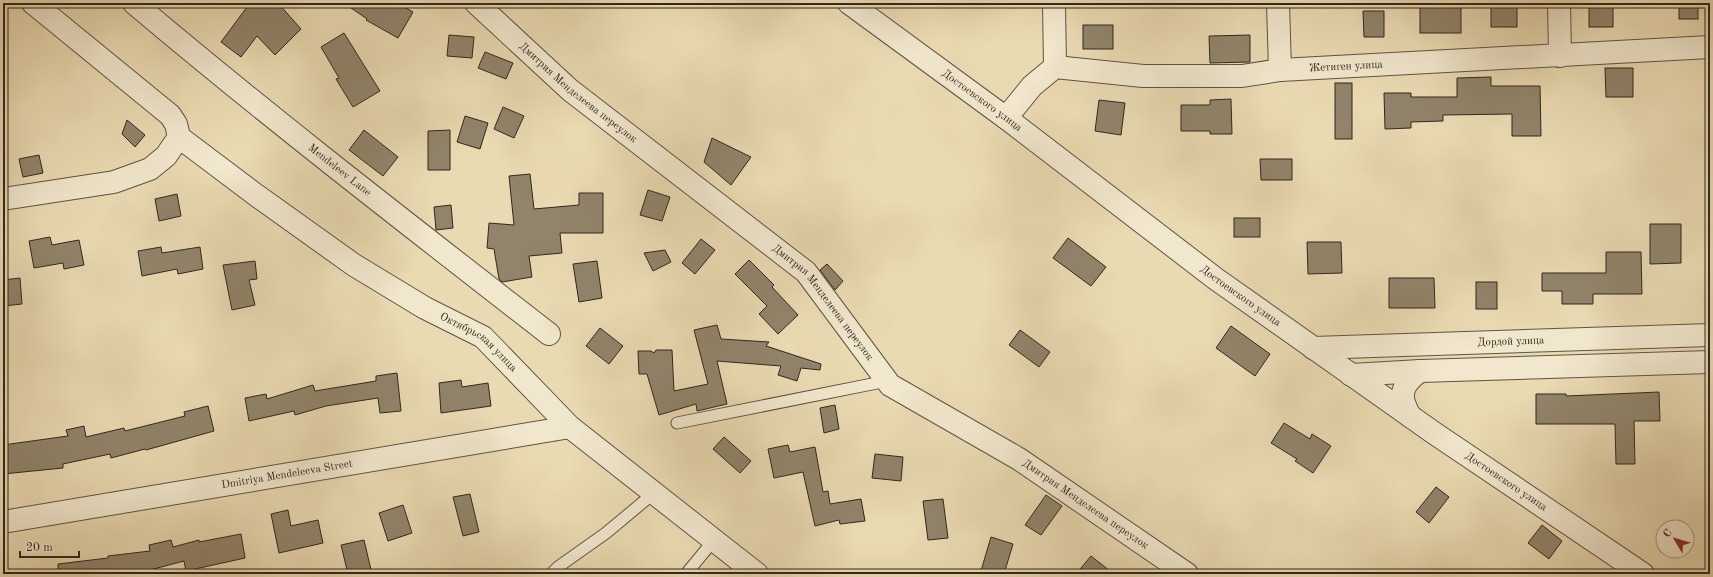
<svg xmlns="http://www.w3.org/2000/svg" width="1713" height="577" font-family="'Old Standard TT',serif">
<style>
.building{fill:#91846b;stroke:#31271e}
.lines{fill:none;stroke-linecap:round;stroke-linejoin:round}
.service-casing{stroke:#5f5443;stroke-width:13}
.minor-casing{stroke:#5f5443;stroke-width:24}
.tertiary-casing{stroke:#5f5443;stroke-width:24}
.service{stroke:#f1e7cd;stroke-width:11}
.minor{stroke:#f1e7cd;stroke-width:22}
.tertiary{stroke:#f1e7cd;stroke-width:22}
.labels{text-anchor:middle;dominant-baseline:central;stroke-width:3.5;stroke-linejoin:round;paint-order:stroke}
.street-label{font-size:11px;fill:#31271e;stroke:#f1e7cd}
</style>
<rect width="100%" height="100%" fill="#eadab2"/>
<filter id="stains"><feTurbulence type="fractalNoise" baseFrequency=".005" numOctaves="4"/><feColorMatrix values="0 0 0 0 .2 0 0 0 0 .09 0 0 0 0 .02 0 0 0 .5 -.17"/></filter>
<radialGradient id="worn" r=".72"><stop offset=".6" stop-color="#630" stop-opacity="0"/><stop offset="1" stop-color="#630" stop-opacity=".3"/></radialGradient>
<!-- building -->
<g class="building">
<path d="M 250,3 L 278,3 L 301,29 L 275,55 L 257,36 L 241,57 L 221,42 Z"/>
<path d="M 344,3 L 397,3 L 413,12 L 398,38 L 366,20 L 367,19 Z"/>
<rect x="1491" y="3" width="26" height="24"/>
<rect x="1589" y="3" width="24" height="24"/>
<rect x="1679" y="3" width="19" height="16"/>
<rect x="1420" y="5" width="41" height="28"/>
<path d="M 1363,11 L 1384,11 L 1384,37 L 1364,37 Z"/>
<rect x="1083" y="25" width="30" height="24"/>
<path d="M 344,33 L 380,91 L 353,107 L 336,79 L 339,78 L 321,47 Z"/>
<path d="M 449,35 L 474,37 L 472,58 L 447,56 Z"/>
<path d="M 1250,35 L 1250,62 L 1210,63 L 1209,36 Z"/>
<path d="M 485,52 L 513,63 L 506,79 L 478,68 Z"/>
<path d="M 1605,68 L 1633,68 L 1633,97 L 1606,97 Z"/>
<path d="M 1491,77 L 1491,86 L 1540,86 L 1541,136 L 1512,136 L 1512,114 L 1443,115 L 1443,121 L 1411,122 L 1411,128 L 1385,129 L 1384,93 L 1411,93 L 1411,97 L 1457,97 L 1457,78 Z"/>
<rect x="1335" y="83" width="17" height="56"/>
<path d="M 1231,99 L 1232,134 L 1210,134 L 1210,131 L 1181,131 L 1181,105 L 1210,105 L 1210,100 Z"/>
<path d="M 1099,100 L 1125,103 L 1121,135 L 1095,131 Z"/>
<path d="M 503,107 L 524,116 L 514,138 L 494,129 Z"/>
<path d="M 465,116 L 488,123 L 480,149 L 457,142 Z"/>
<path d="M 127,120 L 145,135 L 135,147 L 122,134 Z"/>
<path d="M 364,130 L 398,157 L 383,176 L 349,150 Z"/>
<path d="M 450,130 L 450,170 L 428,170 L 428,131 Z"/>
<path d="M 712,138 L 751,157 L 731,185 L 704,162 Z"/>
<path d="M 39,155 L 43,173 L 23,177 L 19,159 Z"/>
<path d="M 1260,159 L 1292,159 L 1292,180 L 1261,180 Z"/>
<path d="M 530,174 L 534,209 L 579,205 L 579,193 L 603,193 L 603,233 L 560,233 L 562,253 L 529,256 L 532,277 L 502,282 L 499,279 L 494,249 L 487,248 L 489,223 L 514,225 L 509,176 Z"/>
<path d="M 648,190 L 670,197 L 662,221 L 640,215 Z"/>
<path d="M 177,194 L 181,216 L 159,221 L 155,199 Z"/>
<path d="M 451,205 L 453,228 L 436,230 L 434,207 Z"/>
<rect x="1234" y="218" width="26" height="19"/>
<path d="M 1650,224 L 1681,224 L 1681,263 L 1650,264 Z"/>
<path d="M 50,237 L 52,245 L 79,240 L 84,265 L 64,269 L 63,263 L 34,268 L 29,241 Z"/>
<path d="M 1068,238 L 1106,267 L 1091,286 L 1053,258 Z"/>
<path d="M 701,239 L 715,250 L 695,274 L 682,263 Z"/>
<path d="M 1307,242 L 1341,242 L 1342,273 L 1308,274 Z"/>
<path d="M 161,247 L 162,253 L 200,247 L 203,269 L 178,274 L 177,269 L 142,276 L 138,251 Z"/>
<path d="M 665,250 L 671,262 L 653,271 L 644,253 Z"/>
<path d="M 1606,252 L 1641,252 L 1642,294 L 1593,294 L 1593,304 L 1562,304 L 1562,291 L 1542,291 L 1542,273 L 1606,273 Z"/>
<path d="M 749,260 L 774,285 L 772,287 L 798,315 L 778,334 L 759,314 L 767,306 L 735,274 Z"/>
<path d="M 255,261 L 257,279 L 249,280 L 255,305 L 232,310 L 223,265 Z"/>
<path d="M 597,261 L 602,298 L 579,302 L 573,264 Z"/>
<path d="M 827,264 L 843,281 L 835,290 L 820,270 Z"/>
<path d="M 20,278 L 22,304 L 3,306 L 3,280 Z"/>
<path d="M 1389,278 L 1434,278 L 1435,308 L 1389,308 Z"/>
<rect x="1476" y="282" width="21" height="27"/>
<path d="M 717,325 L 721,339 L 769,342 L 766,346 L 821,364 L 820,370 L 801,368 L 797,381 L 778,375 L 781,366 L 717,361 L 727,404 L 697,411 L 696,404 L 659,415 L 647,374 L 639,374 L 638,351 L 651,351 L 654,353 L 656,350 L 672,350 L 674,391 L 708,384 L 694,330 Z"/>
<path d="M 1231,326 L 1270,354 L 1255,376 L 1216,348 Z"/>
<path d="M 600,328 L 623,346 L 609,364 L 586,346 Z"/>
<path d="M 1020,330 L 1050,352 L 1039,367 L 1009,345 Z"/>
<path d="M 397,373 L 401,411 L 380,413 L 378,398 L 326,406 L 295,415 L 294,411 L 249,421 L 245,398 L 266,394 L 267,399 L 313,385 L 315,391 L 376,381 L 376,376 Z"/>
<path d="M 461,380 L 462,387 L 488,383 L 491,406 L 441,413 L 439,383 Z"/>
<path d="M 1659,392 L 1660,421 L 1634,421 L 1635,464 L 1616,464 L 1615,424 L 1536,424 L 1536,394 L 1566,394 L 1566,396 Z"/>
<path d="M 835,405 L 839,429 L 824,433 L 820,408 Z"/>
<path d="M 208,406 L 214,431 L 146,450 L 145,449 L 111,458 L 110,454 L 63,464 L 63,468 L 3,474 L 3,445 L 68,436 L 66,430 L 84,426 L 86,437 L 124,428 L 125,431 L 185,416 L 184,412 Z"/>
<path d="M 1284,423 L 1310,439 L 1312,434 L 1331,446 L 1313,473 L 1295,461 L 1297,459 L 1271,443 Z"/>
<path d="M 724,437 L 751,461 L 740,473 L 713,449 Z"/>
<path d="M 788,445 L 790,452 L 815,447 L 823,492 L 828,491 L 830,504 L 861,499 L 865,521 L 840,524 L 839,520 L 815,526 L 803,472 L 774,478 L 768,449 Z"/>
<path d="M 875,454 L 903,457 L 901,481 L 872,478 Z"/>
<path d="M 1436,487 L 1449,497 L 1429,523 L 1416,512 Z"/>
<path d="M 470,494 L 479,532 L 463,536 L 453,497 Z"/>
<path d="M 1046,495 L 1062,506 L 1041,535 L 1025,525 Z"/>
<path d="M 943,499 L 948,538 L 928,540 L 923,501 Z"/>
<path d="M 403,505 L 412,533 L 388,541 L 379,513 Z"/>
<path d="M 288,510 L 291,526 L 318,520 L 323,543 L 279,553 L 271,514 Z"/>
<path d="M 1542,525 L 1562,541 L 1549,559 L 1528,543 Z"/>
<path d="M 241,534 L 245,558 L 186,571 L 184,561 L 135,574 L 58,574 L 58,564 L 108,558 L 108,556 L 150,551 L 149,545 L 171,540 L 173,547 L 199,540 L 199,542 Z"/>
<path d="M 991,537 L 1013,544 L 1004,574 L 980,574 Z"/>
<path d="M 364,540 L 372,574 L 348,574 L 341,545 Z"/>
<path d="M 1091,556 L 1114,574 L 1076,574 Z"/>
</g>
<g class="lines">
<!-- service casing -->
<g class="service-casing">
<g id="service">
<path d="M 677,423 L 887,381"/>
<path d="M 551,574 L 558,567 L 606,533 L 654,493"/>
<path d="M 686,574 L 714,540"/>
</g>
</g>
<!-- minor casing -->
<g class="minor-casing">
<g id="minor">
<path id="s1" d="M 134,3 C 269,117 409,225 549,334"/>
<path id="s2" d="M 476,3 L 570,90 L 806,272 L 890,385 L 1019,459 L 1187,574"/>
<path d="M 1054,3 L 1055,67"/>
<path d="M 1278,3 L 1280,70"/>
<path d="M 1559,3 L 1560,56"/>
<path id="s3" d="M 1006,118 L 1032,86 L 1055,67 L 1143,76 L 1242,76 L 1280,70 L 1710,47"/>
<path id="s4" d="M 179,137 L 256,195 L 354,265 L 425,308 L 483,337 L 570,427 L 757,574"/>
<path d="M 3,199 L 114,182 L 150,169 L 166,156 L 179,137 L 176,124 L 170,115 L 33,3"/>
<path id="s5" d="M 3,522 L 570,427"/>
</g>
</g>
<!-- tertiary casing -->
<g class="tertiary-casing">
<g id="tertiary">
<path id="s6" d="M 849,3 L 1006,118 L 1216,279 L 1434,433 L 1643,574"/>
<path id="s7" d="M 1313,348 L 1710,335"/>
<path d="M 1351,375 L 1420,371 L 1710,362"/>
<path d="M 1410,416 C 1398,395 1401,385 1420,371"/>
</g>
</g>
<!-- service -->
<use href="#service" class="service"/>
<!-- minor -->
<use href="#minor" class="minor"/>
<!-- tertiary -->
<use href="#tertiary" class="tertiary"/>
</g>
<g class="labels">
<!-- street labels -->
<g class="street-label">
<text stroke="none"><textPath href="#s3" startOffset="363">Жетиген улица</textPath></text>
<text stroke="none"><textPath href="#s2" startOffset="136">Дмитрия Менделеева переулок</textPath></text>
<text stroke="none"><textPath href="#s6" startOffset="165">Достоевского улица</textPath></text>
<text stroke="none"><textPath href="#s1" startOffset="265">Mendeleev Lane</textPath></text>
<text stroke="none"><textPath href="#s6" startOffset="489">Достоевского улица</textPath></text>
<text stroke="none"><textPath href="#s2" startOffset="460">Дмитрия Менделеева переулок</textPath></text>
<text stroke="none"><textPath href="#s7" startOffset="198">Дордой улица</textPath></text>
<text stroke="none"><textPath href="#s4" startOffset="364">Октябрьская улица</textPath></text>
<text stroke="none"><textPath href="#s5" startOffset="288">Dmitriya Mendeleeva Street</textPath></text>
<text stroke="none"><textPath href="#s6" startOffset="813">Достоевского улица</textPath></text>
<text stroke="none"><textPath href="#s2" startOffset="796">Дмитрия Менделеева переулок</textPath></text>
</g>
</g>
<!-- margin -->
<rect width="1713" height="577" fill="none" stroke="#eadab2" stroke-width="16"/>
<rect x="4" y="4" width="1705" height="569" fill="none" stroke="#31271e" stroke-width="2"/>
<rect x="8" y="8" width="1697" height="561" fill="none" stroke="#31271e"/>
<!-- north arrow -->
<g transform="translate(1675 539) rotate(308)"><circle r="19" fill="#f1e7cd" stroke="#a49a87"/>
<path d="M0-3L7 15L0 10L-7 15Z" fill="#8f2418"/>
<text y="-6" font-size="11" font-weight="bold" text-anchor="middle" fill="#31271e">С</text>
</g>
<!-- scale -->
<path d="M20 551v6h59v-6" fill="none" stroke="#31271e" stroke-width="2"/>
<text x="26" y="551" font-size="12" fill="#31271e" stroke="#f1e7cd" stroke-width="3" paint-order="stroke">20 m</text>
<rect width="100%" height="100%" filter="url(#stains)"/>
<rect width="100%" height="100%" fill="url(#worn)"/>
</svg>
